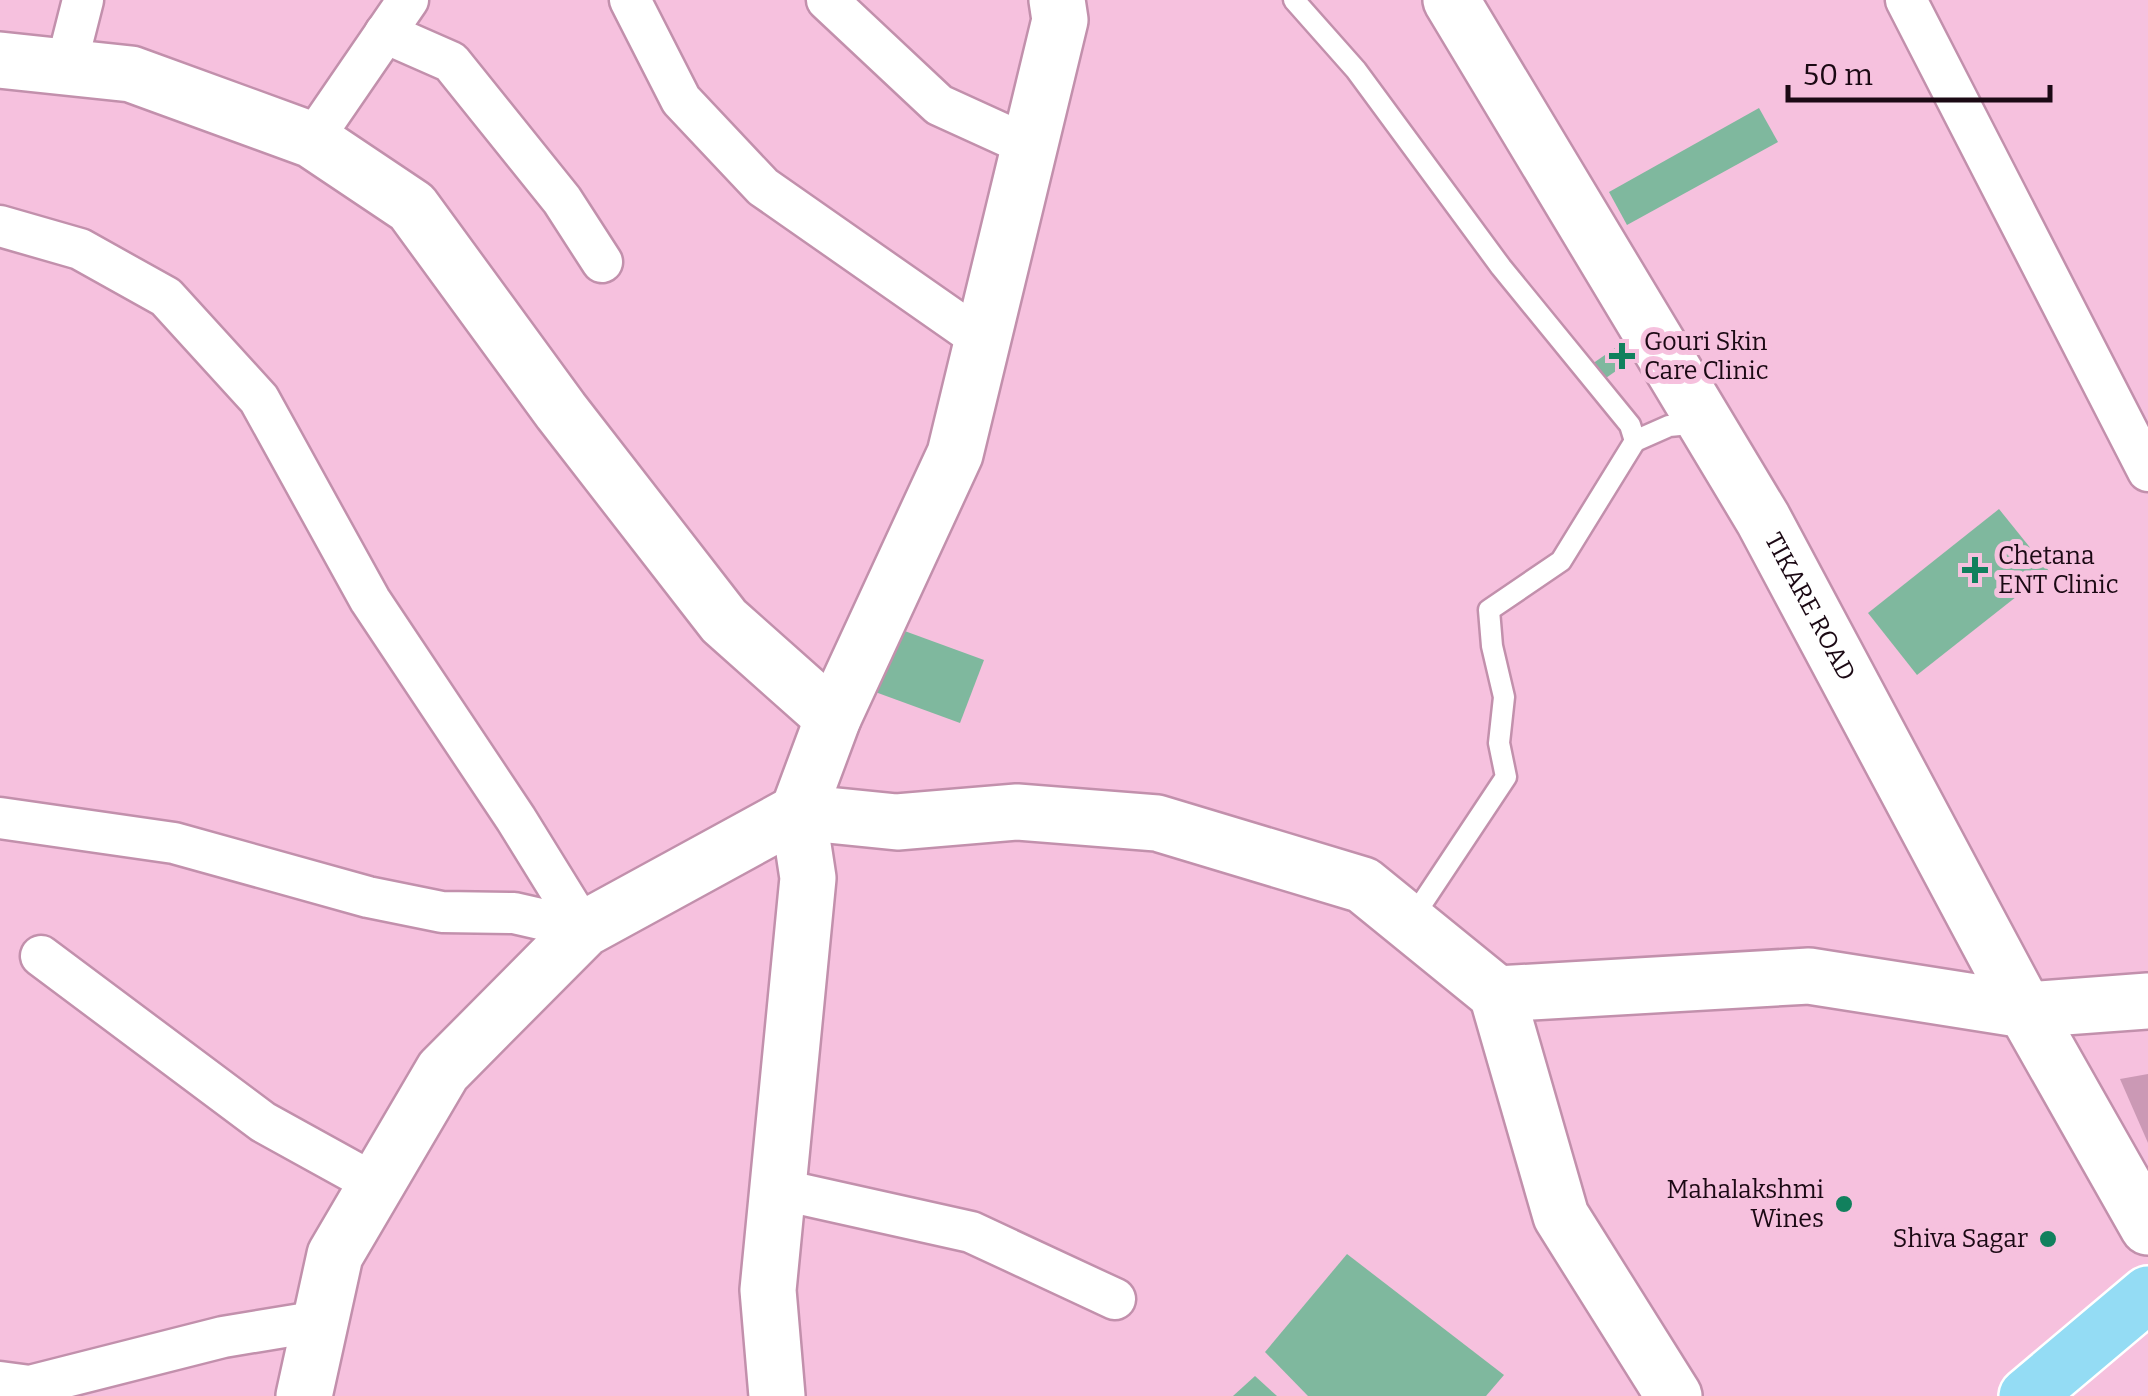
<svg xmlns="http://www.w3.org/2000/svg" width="2148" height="1396" font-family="Bitter,serif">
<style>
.green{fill:#cb99b5}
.building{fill:#7fb89e}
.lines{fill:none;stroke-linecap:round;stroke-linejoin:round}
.lane-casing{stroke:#c290ac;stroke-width:25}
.street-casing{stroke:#c290ac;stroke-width:45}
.secondary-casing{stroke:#c290ac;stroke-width:60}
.primary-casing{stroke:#fff;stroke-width:60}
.lane{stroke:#fff;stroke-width:20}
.street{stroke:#fff;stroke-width:40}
.secondary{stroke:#fff;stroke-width:55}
.primary{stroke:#94dcf4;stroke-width:55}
.poi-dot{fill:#11805d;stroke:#f6c1de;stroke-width:4}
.labels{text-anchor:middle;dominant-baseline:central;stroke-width:10;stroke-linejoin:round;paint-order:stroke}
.poi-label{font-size:25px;fill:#1b0914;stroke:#f6c1de;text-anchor:start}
.street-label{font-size:25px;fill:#1b0914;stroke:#f6c1de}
</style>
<rect width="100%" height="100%" fill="#f6c1de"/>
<!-- green -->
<path class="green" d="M 2148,1074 L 2148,1143 L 2120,1079 Z"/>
<!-- building -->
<g class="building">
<path d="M 1759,108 L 1778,142 L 1627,225 L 1609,192 Z"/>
<path d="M 1628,339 L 1639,355 L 1603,380 L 1592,364 Z"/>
<path d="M 1999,509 L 2049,571 L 1917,675 L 1868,613 Z"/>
<path d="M 891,626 L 984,660 L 960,723 L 867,689 Z"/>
<path d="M 1347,1254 L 1504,1375 L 1486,1396 L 1308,1396 L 1265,1352 Z"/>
<path d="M 1255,1376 L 1277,1396 L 1233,1396 Z"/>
</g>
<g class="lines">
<!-- lane casing -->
<g class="lane-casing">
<g id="lane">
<path d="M 1294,0 L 1356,70 L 1501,267 L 1630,425 L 1635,441 L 1561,561 L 1489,610 L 1492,646 L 1504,697 L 1499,743 L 1506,777 L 1411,920"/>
<path d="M 1635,441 L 1669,426 L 1700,423"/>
</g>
</g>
<!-- street casing -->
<g class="street-casing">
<g id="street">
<path d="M 630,0 L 681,100 L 763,187 L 982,340"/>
<path d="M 827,0 L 939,105 L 1029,146"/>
<path d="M 1906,0 L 2148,471"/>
<path d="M 385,33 L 451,62 L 562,200 L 602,262"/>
<path d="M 66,67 L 83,0"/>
<path d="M 312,140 L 408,0"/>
<path d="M 0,226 L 80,249 L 166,297 L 259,399 L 370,600 L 516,819 L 584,929"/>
<path d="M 0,818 L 174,843 L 368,897 L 442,912 L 514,913 L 584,929"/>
<path d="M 41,956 L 263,1122 L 377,1185"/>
<path d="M 778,1189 L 971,1232 L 1115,1299"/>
<path d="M 0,1382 L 30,1386 L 223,1337 L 320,1321"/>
</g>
</g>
<!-- secondary casing -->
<g class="secondary-casing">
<g id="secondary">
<path id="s1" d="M 1451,0 L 1763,519 L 2025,1010 L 2148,1227"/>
<path d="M 0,60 L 131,74 L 312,140 L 412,207 L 561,411 L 724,621 L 833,718"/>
<path d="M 1497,994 L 1561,1216 L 1674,1396"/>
<path d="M 304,1396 L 335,1255 L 443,1071 L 584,929 L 798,812 L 897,822 L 1017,812 L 1157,823 L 1363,885 L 1497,994 L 1809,976 L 2025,1010 L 2148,1001"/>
<path d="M 777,1396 L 768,1290 L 808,878 L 798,812 L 833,718 L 955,454 L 1060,20 L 1057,0"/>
</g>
</g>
<!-- primary casing -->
<g class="primary-casing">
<path id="primary" d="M 2027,1396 L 2148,1294"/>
</g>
<!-- lane -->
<use href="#lane" class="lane"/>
<!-- street -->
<use href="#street" class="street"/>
<!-- secondary -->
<use href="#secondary" class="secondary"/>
<!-- primary -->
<use href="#primary" class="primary"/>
</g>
<!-- markers -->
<g class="poi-dot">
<path d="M1617 341h10v10h10v10h-10v10h-10v-10h-10v-10h10z"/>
<path d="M1970 555h10v10h10v10h-10v10h-10v-10h-10v-10h10z"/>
<circle cx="1844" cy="1204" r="10"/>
<circle cx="2048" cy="1239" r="10"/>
</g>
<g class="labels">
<!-- poi labels -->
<g class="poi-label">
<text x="1644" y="342">Gouri Skin<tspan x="1644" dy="29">Care Clinic</tspan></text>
<text x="1998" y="556">Chetana<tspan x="1998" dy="29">ENT Clinic</tspan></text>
<text x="1824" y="1190" text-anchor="end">Mahalakshmi<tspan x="1824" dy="29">Wines</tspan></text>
<text x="2028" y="1239" text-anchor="end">Shiva Sagar</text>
</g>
<!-- street labels -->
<g class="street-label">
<text stroke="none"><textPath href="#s1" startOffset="705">TIKARE ROAD</textPath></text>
</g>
</g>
<!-- scale -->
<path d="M1788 85v15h262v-15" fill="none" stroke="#1b0914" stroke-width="5"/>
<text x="1803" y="85" font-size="30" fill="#1b0914" stroke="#f6c1de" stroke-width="8" paint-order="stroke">50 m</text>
</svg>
